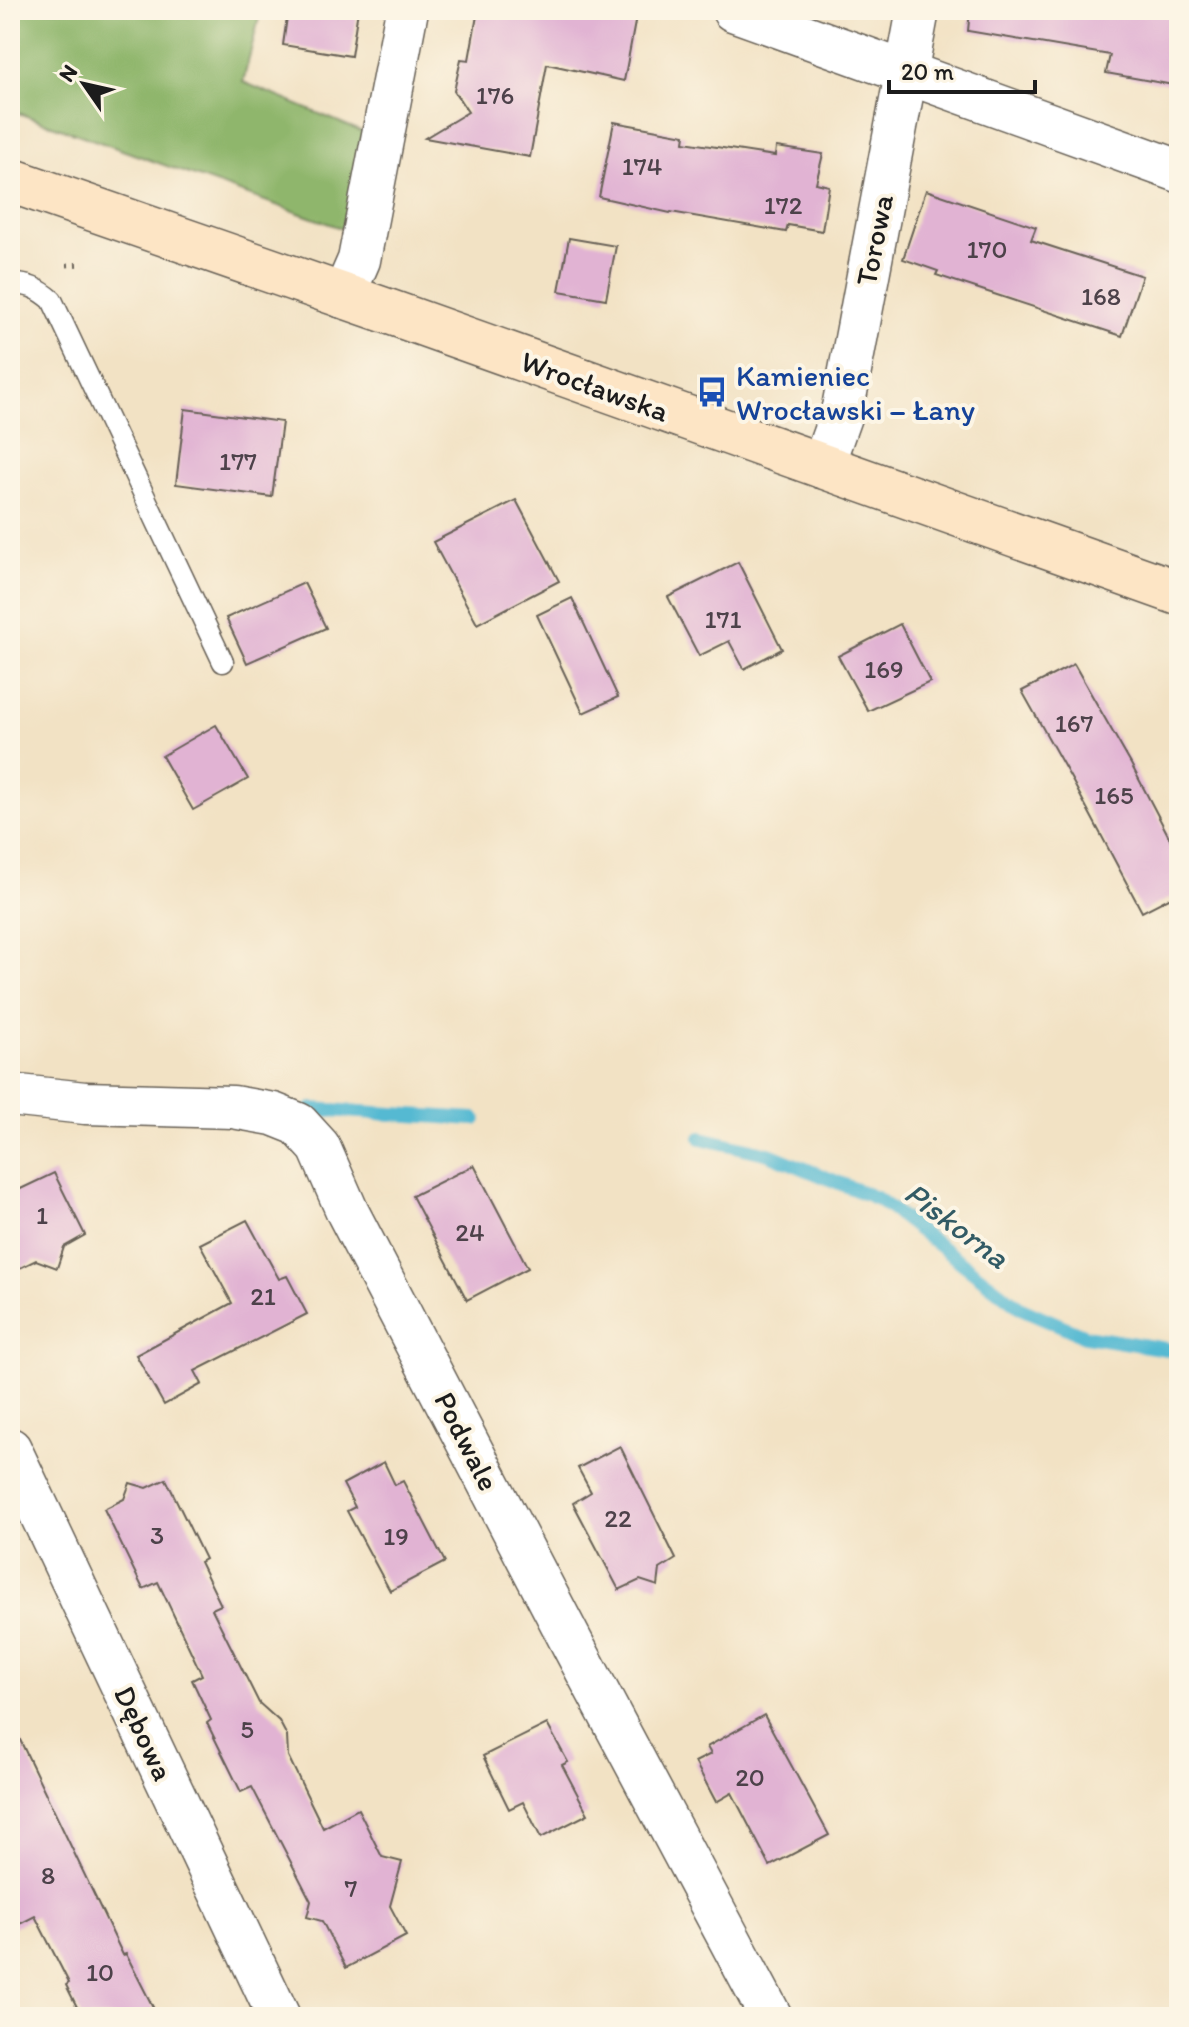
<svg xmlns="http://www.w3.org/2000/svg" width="1189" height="2027" font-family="Itim,sans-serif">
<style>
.forest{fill:#8fb66c;stroke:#566944;stroke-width:2}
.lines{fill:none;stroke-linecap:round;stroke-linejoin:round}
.stream{stroke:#54b9d2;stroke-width:14}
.building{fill:#e1b3d3}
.service-casing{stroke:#676157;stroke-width:23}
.minor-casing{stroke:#676157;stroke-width:45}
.secondary-casing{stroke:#676157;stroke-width:47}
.path{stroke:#676157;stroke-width:5;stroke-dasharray:2 6;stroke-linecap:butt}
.service{stroke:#fff;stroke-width:20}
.minor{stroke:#fff;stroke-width:42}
.secondary{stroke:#fde5c5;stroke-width:44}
.labels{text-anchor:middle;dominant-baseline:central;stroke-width:8;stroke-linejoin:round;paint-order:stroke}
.number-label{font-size:26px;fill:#4d424a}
.street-label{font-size:30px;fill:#1c1c1c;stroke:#fcf5e5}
.transit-label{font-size:30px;fill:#164399;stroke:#fcf5e5;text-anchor:start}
.water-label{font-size:32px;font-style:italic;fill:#325b65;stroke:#fcf5e5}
</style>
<rect width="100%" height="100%" fill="#fcf5e5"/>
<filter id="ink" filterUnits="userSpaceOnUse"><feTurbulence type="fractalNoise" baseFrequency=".0125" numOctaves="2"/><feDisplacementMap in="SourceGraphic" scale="16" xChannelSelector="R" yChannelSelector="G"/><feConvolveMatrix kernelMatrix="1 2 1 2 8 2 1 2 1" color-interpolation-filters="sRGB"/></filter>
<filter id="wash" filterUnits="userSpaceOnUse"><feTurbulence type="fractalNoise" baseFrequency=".006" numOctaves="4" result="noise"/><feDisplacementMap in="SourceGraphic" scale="32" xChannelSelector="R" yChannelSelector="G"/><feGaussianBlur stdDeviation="1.8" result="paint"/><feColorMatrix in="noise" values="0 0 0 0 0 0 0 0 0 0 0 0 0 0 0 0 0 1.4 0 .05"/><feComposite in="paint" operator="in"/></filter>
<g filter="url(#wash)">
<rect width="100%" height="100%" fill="#f2e2c4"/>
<!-- forest -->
<path class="forest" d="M 10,10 L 261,10 L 243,82 L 363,132 L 346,230 L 10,110 Z"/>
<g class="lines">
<!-- stream -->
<g class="stream">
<path d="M 312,1109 L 475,1119"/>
<path d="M 701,1138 L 769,1154 L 878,1199 L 1021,1308 L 1085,1336 L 1179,1351"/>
</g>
</g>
<g id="blocks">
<!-- building -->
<g class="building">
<path d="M 288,10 L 358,10 L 351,56 L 283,45 Z"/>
<path d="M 478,10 L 601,10 L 636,17 L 624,81 L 547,64 L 530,157 L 425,138 L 468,112 L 454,91 L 461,59 L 469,60 Z"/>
<path d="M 970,10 L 1179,10 L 1179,86 L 1106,73 L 1110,55 L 968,31 Z"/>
<path d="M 614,122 L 685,135 L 684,142 L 775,156 L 776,147 L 823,154 L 816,183 L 829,186 L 822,231 L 788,225 L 786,232 L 671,212 L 670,213 L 599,197 Z"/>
<path d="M 926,190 L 1036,227 L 1031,240 L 1142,276 L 1122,336 L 936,275 L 938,271 L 903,259 Z"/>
<path d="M 569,238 L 616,246 L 606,299 L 559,291 Z"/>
<path d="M 185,409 L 282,422 L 272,497 L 176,484 Z"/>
<path d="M 516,500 L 559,581 L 477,624 L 433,542 Z"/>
<path d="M 738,562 L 782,649 L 744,669 L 729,641 L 699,656 L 668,597 Z"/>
<path d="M 304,583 L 326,628 L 247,663 L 226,618 Z"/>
<path d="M 572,598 L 618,697 L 583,713 L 537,615 Z"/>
<path d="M 900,624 L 930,682 L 868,711 L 838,656 Z"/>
<path d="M 1074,664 L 1131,764 L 1179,856 L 1179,893 L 1142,912 L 1073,782 L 1022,691 Z"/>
<path d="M 216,725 L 248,779 L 193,810 L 162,756 Z"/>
<path d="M 474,1165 L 528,1268 L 467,1300 L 412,1196 Z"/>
<path d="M 54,1173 L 85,1235 L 64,1247 L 57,1268 L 36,1260 L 10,1273 L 10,1194 Z"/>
<path d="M 247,1220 L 279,1279 L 287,1276 L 307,1314 L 195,1371 L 202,1384 L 164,1405 L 136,1355 L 232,1303 L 200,1244 Z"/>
<path d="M 620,1446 L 676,1559 L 660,1569 L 658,1586 L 640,1580 L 619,1590 L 573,1503 L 591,1492 L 578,1468 Z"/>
<path d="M 384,1462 L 395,1485 L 403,1481 L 445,1562 L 390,1591 L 347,1511 L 355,1507 L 343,1484 Z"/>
<path d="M 166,1479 L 205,1559 L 200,1562 L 221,1605 L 212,1609 L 259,1703 L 279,1721 L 287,1736 L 288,1756 L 323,1828 L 358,1809 L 382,1857 L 402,1862 L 390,1906 L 406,1936 L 346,1968 L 322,1921 L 307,1917 L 311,1901 L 252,1787 L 241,1792 L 207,1723 L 211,1720 L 192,1680 L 202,1675 L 158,1582 L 143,1589 L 104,1509 L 124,1499 L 130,1483 L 147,1488 Z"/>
<path d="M 764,1715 L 829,1835 L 770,1866 L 732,1793 L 716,1802 L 695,1762 L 711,1754 L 707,1747 Z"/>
<path d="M 10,1719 L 123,1955 L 126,1954 L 158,2017 L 82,2017 L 66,1985 L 69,1983 L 35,1916 L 10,1929 Z"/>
<path d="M 547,1724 L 568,1762 L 562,1765 L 588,1814 L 541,1838 L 523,1802 L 509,1809 L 483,1756 Z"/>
</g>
</g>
</g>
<g filter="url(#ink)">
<use href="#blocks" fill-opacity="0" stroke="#676157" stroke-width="2"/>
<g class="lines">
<!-- service casing -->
<g class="service-casing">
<path id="service" d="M 10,283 C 29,285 37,287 52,300 L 223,662"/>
</g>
<!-- minor casing -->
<g class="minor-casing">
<g id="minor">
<path d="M 733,10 L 1179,171"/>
<path d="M 343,297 L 359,260 L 407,10"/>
<path d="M 822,467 L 843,408 L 918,10"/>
<path d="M 10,1095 L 85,1103 L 233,1107 L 273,1114 L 298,1124 L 319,1147 L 348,1213 L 576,1651 L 771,2017"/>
<path d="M 10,1449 L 279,2017"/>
</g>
</g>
<!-- secondary casing -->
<g class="secondary-casing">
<path id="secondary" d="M 10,180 L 390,312 L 1179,593"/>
</g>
<!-- path -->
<path class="path" d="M 67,265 L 83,264"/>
<!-- service -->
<use href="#service" class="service"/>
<!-- minor -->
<use href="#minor" class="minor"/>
<!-- secondary -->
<use href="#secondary" class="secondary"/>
</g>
</g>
<!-- icons -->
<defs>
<g id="bus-bare" transform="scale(2.4)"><path d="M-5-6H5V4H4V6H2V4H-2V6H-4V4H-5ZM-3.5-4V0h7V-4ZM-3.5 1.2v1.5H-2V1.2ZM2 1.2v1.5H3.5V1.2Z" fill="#1a4fb4" stroke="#fcf5e5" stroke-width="2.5" paint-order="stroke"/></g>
</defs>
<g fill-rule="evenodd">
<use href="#bus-bare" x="712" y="392"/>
</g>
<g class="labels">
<!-- number labels -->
<g class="number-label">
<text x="495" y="95">176</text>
<text x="642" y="166">174</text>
<text x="783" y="205">172</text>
<text x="987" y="249">170</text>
<text x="1101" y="296">168</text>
<text x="238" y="461">177</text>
<text x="723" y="619">171</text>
<text x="884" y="669">169</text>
<text x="1074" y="723">167</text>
<text x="1114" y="795">165</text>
<text x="42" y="1215">1</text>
<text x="470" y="1232">24</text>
<text x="263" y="1296">21</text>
<text x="618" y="1518">22</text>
<text x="157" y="1535">3</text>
<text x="396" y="1536">19</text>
<text x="247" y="1729">5</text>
<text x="750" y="1777">20</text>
<text x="48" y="1875">8</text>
<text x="351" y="1888">7</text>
<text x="100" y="1972">10</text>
</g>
<!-- street labels -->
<g class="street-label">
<text transform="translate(874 240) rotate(-79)">Torowa</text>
<text transform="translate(595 386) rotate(20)">Wrocławska</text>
<text transform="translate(467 1441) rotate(63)">Podwale</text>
<text transform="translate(144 1733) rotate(65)">Dębowa</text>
</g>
<!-- transit labels -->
<g class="transit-label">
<text x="736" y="375">Kamieniec<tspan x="736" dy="34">Wrocławski – Łany</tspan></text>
</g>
<!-- water labels -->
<g class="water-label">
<text transform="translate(957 1225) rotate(37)">Piskorna</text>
</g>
</g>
<!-- margin -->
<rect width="1189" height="2027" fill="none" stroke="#fcf5e5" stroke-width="40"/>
<!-- north arrow -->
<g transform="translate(84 84) rotate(304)" stroke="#fcf5e5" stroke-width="6" paint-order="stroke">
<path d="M0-6L14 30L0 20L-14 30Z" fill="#1c1c1c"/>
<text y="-12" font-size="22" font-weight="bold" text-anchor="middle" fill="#1c1c1c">N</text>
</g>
<!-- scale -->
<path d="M889 80v12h146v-12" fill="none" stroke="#1c1c1c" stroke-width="4"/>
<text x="901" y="80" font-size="24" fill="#1c1c1c" stroke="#fcf5e5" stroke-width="6" paint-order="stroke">20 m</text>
</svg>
